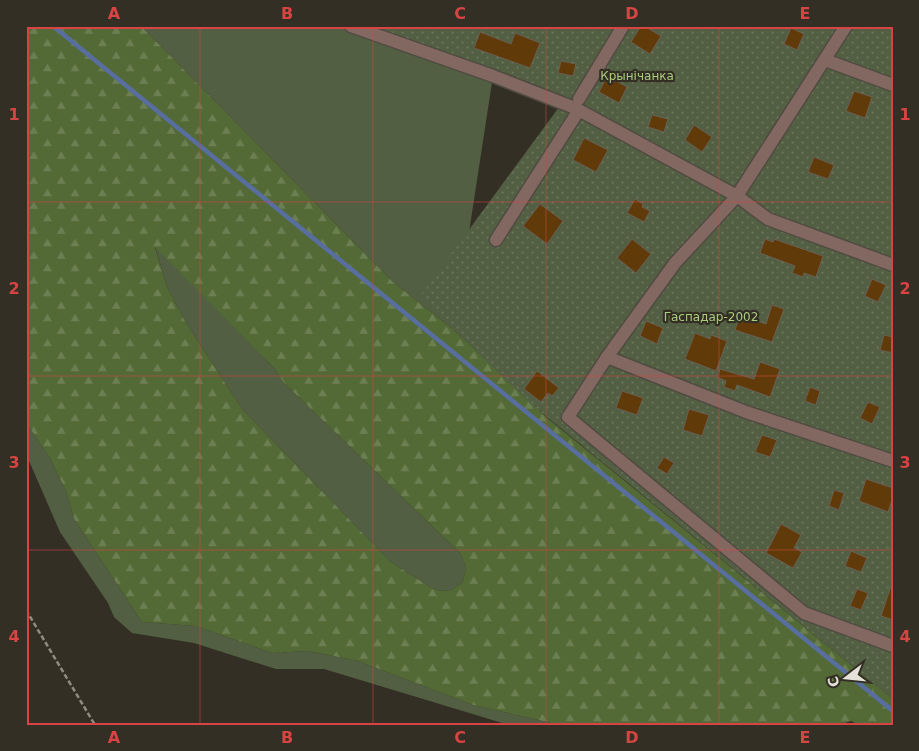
<svg xmlns="http://www.w3.org/2000/svg" width="919" height="751" font-family="'DejaVu Sans',sans-serif">
<style>
.grass{fill:#525f42}
.forest{fill:url(#forest-firs);fill-rule:evenodd}
.garden{fill:url(#garden-dots)}
.lines{fill:none;stroke-linecap:round;stroke-linejoin:round}
.stream{stroke:#576e9e;stroke-width:4.5}
.building{fill:#613a09;stroke:#6a5f54}
.minor-casing{stroke:#504b41;stroke-width:15}
.path{stroke:#8f8b81;stroke-width:2.5;stroke-dasharray:5 2.5;stroke-linecap:butt}
.minor{stroke:#836861;stroke-width:12}
.grid{fill:none;stroke:#d84443;stroke-width:1;stroke-opacity:0.55}
.labels{text-anchor:middle;dominant-baseline:central;stroke-width:4.5;stroke-linejoin:round;paint-order:stroke}
.park-label{font-size:12px;fill:#aacc7d;stroke:#342f24}
.neatline{fill:none;stroke:#d84443;stroke-width:2}
.grid-label{font-size:16px;text-anchor:middle;font-weight:bold;fill:#d84443}
</style>
<defs>
<pattern id="forest-firs" width="22" height="20" patternUnits="userSpaceOnUse" patternTransform="scale(1.25)"><rect width="22" height="20" fill="#546a36"/><path d="M5 1l3.5 6h-7zM16 11l3.5 6h-7z" fill="#6c7f52"/></pattern>
<pattern id="garden-dots" width="8" height="8" patternUnits="userSpaceOnUse" patternTransform="scale(1.25)"><rect width="8" height="8" fill="#525f42"/><path d="M2 2h.1M6 6h.1" fill="none" stroke="#6b765d" stroke-width="1.8" stroke-linecap="round"/></pattern>
</defs>
<rect width="100%" height="100%" fill="#342f24"/>
<!-- grass -->
<g class="grass">
<path d="M 141,26 L 351,26 L 493,76 L 454,330 L 393,282 Z"/>
<path d="M 155,246 L 274,368 L 284,383 L 460,553 L 466,566 L 463,582 L 450,591 L 435,590 L 391,562 L 242,409 L 185,321 L 167,287 Z"/>
<path d="M 26,423 L 50,458 L 66,491 L 74,519 L 142,622 L 196,626 L 272,653 L 308,651 L 358,661 L 473,705 L 560,725 L 509,725 L 324,669 L 276,669 L 194,643 L 132,633 L 114,617 L 108,603 L 60,532 L 26,454 Z"/>
</g>
<!-- forest -->
<path class="forest" d="M 26,26 L 141,26 L 393,282 L 454,330 L 546,417 L 893,699 L 893,725 L 859,725 L 851,721 L 839,725 L 560,725 L 473,705 L 358,661 L 308,651 L 272,653 L 196,626 L 142,622 L 74,519 L 66,491 L 50,458 L 26,423 ZM 155,247 L 274,368 L 284,383 L 460,553 L 466,566 L 463,582 L 450,591 L 435,590 L 391,562 L 242,409 L 185,321 L 167,287 Z"/>
<!-- garden -->
<path class="garden" d="M 351,26 L 893,26 L 893,699 L 531,404 L 454,330 L 421,295 L 565,99 Z"/>
<g class="lines">
<!-- stream -->
<path class="stream" d="M 53,26 L 893,711"/>
</g>
<!-- building -->
<g class="building">
<path d="M 641,26 L 644,26 L 661,36 L 650,54 L 631,42 Z"/>
<path d="M 791,28 L 804,34 L 797,50 L 784,44 Z"/>
<path d="M 480,32 L 511,44 L 515,33 L 540,43 L 530,68 L 474,48 Z"/>
<path d="M 561,61 L 576,64 L 573,76 L 558,73 Z"/>
<path d="M 607,76 L 627,87 L 619,103 L 599,92 Z"/>
<path d="M 854,91 L 872,97 L 865,118 L 846,111 Z"/>
<path d="M 652,115 L 668,119 L 664,132 L 648,127 Z"/>
<path d="M 694,125 L 712,137 L 702,152 L 685,140 Z"/>
<path d="M 584,138 L 608,150 L 596,172 L 573,160 Z"/>
<path d="M 814,157 L 834,165 L 828,179 L 808,172 Z"/>
<path d="M 635,199 L 643,204 L 642,207 L 650,211 L 644,222 L 627,213 Z"/>
<path d="M 540,204 L 563,221 L 547,244 L 523,226 Z"/>
<path d="M 632,239 L 651,254 L 636,273 L 617,258 Z"/>
<path d="M 765,239 L 773,242 L 774,239 L 823,256 L 816,277 L 804,273 L 803,277 L 792,273 L 795,266 L 760,253 Z"/>
<path d="M 872,279 L 886,285 L 878,302 L 865,296 Z"/>
<path d="M 772,305 L 784,309 L 772,342 L 735,330 L 740,315 L 766,324 Z"/>
<path d="M 646,321 L 663,328 L 657,344 L 640,336 Z"/>
<path d="M 695,333 L 710,339 L 711,335 L 727,341 L 716,371 L 685,359 Z"/>
<path d="M 884,335 L 893,337 L 893,353 L 880,350 Z"/>
<path d="M 760,362 L 780,369 L 770,397 L 737,385 L 735,391 L 724,387 L 726,381 L 717,377 L 720,369 L 754,379 Z"/>
<path d="M 537,371 L 559,388 L 552,396 L 548,393 L 541,402 L 524,389 Z"/>
<path d="M 810,387 L 820,391 L 816,405 L 805,401 Z"/>
<path d="M 622,391 L 643,398 L 637,415 L 616,408 Z"/>
<path d="M 868,402 L 880,407 L 872,424 L 860,418 Z"/>
<path d="M 689,409 L 709,415 L 702,436 L 683,430 Z"/>
<path d="M 762,435 L 777,440 L 770,457 L 755,452 Z"/>
<path d="M 664,457 L 674,463 L 667,474 L 657,468 Z"/>
<path d="M 866,479 L 893,488 L 893,497 L 888,512 L 859,501 Z"/>
<path d="M 834,490 L 844,493 L 839,510 L 829,506 Z"/>
<path d="M 781,524 L 801,535 L 794,548 L 802,552 L 793,568 L 766,553 Z"/>
<path d="M 851,551 L 867,558 L 861,572 L 845,566 Z"/>
<path d="M 891,586 L 893,587 L 893,620 L 881,616 Z"/>
<path d="M 857,589 L 868,593 L 861,610 L 850,606 Z"/>
</g>
<g class="lines">
<!-- minor casing -->
<g class="minor-casing">
<g id="minor">
<path d="M 351,26 L 493,76 L 575,108 L 737,196 L 768,219 L 893,265"/>
<path d="M 846,26 L 737,196 L 675,263 L 607,357 L 568,417 L 804,613 L 893,646"/>
<path d="M 825,60 L 893,85"/>
<path d="M 579,99 L 623,26"/>
<path d="M 496,240 L 579,110"/>
<path d="M 607,357 L 746,412 L 893,461"/>
</g>
</g>
<!-- path -->
<path class="path" d="M 26,610 L 95,725"/>
<!-- minor -->
<use href="#minor" class="minor"/>
</g>
<!-- grid -->
<path class="grid" d="M 200,26 L 200,725M 373,26 L 373,725M 546,26 L 546,725M 719,26 L 719,725M 26,202 L 893,202M 26,376 L 893,376M 26,550 L 893,550"/>
<g class="labels">
<!-- park labels -->
<g class="park-label">
<text x="637" y="76">Крынічанка</text>
<text x="711" y="317">Гаспадар-2002</text>
</g>
</g>
<!-- border -->
<rect width="919" height="751" fill="none" stroke="#342f24" stroke-width="55"/>
<!-- north arrow -->
<g transform="translate(846 678) rotate(254)" stroke="#342f24" stroke-width="4" paint-order="stroke">
<path d="M0-4L9 19L0 12L-9 19Z" fill="#e4e1d9"/>
<text y="-8" font-size="14" font-weight="bold" text-anchor="middle" fill="#e4e1d9">С</text>
</g>
<rect x="28" y="28" width="864" height="696" class="neatline"/>
<g class="grid-label">
<text x="114" y="19">A</text>
<text x="287" y="19">B</text>
<text x="460" y="19">C</text>
<text x="632" y="19">D</text>
<text x="805" y="19">E</text>
<text x="14" y="120">1</text>
<text x="905" y="120">1</text>
<text x="14" y="294">2</text>
<text x="905" y="294">2</text>
<text x="14" y="468">3</text>
<text x="905" y="468">3</text>
<text x="14" y="642">4</text>
<text x="905" y="642">4</text>
<text x="114" y="743">A</text>
<text x="287" y="743">B</text>
<text x="460" y="743">C</text>
<text x="632" y="743">D</text>
<text x="805" y="743">E</text>
</g>
</svg>
